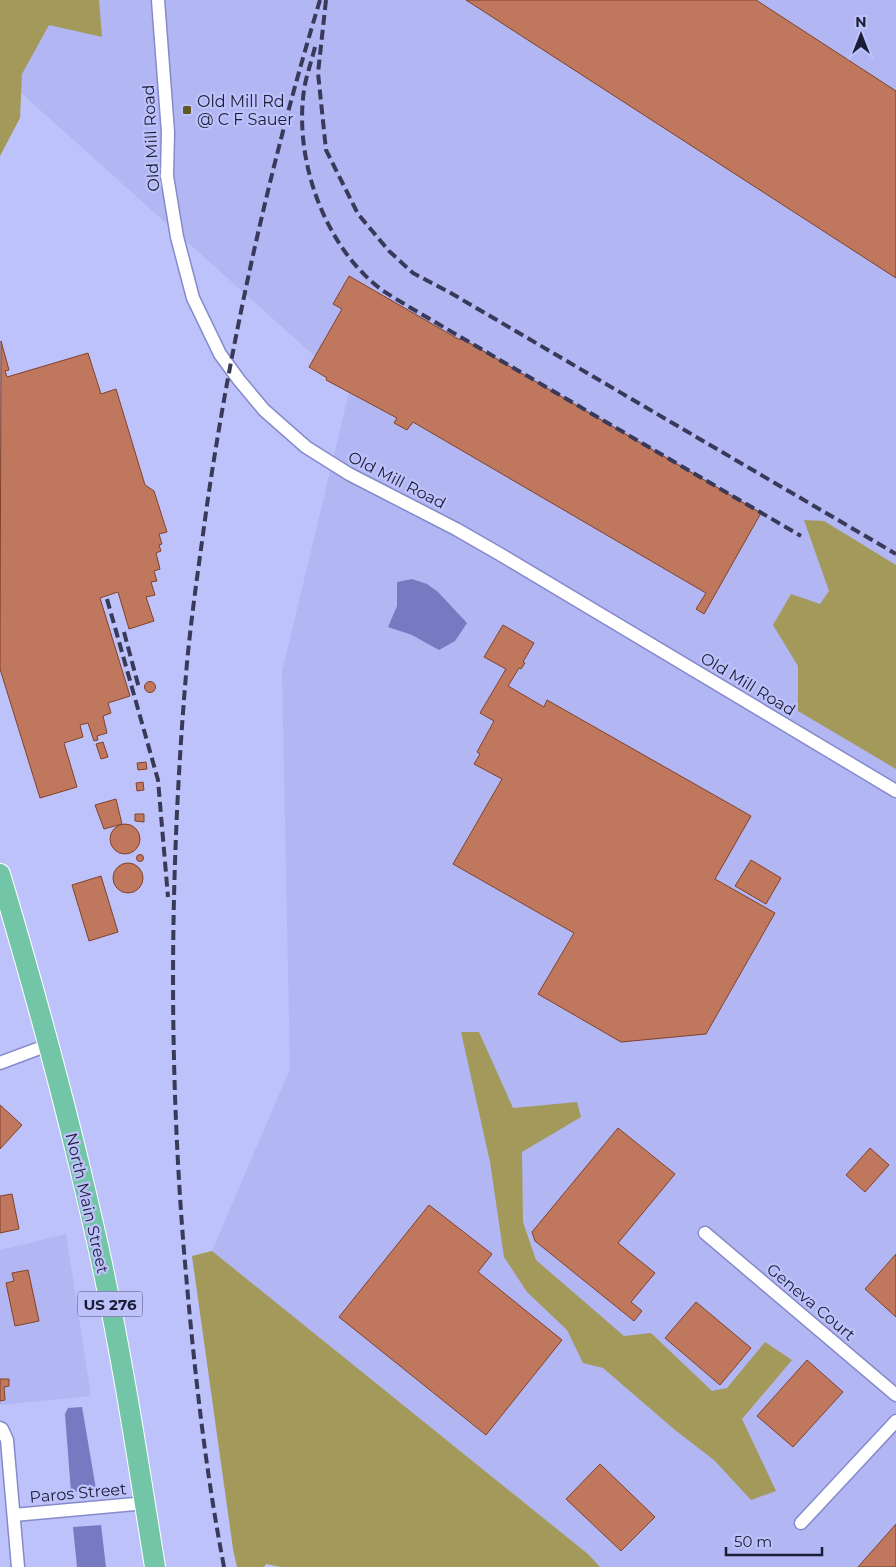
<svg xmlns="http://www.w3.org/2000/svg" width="896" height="1567" font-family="Montserrat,sans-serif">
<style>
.built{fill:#b2b6f3}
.green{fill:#a3995a}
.water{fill:#7779c1}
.building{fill:#bf785e;stroke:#824129}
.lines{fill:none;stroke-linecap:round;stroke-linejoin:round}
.street-casing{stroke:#868acb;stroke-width:15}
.primary-casing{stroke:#fff;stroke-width:22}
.street{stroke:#fff;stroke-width:12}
.primary{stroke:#72c6a7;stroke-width:20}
.rail{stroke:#393a5a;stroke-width:4;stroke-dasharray:10 5;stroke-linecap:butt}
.poi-dot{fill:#605824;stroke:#bec2fa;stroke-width:2}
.labels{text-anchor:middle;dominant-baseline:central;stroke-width:4.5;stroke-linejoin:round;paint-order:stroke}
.shield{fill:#bec2fa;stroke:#4c4e71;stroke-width:1}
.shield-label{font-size:15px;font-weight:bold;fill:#1b1c36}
.poi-label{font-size:16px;fill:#1b1c36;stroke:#bec2fa;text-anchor:start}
.street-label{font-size:16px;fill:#1b1c36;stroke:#bec2fa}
</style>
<rect width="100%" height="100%" fill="#bec2fa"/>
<!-- built -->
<g class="built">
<path d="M 0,0 L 896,0 L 896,1567 L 600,1567 L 588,1554 L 212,1251 L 290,1069 L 282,672 L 350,388 L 0,74 Z"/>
<path d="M 66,1234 L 91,1396 L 0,1405 L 0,1250 Z"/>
</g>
<!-- green -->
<g class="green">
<path d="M 0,0 L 99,0 L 102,37 L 49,25 L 22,74 L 20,118 L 0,156 Z"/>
<path d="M 804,520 L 824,521 L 896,565 L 896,769 L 798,711 L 798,666 L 773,625 L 791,594 L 820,604 L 829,591 Z"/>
<path d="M 461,1032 L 479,1032 L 513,1108 L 577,1102 L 581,1117 L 522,1152 L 523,1222 L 536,1260 L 624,1336 L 651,1333 L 712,1391 L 727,1388 L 765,1342 L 792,1360 L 742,1419 L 776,1491 L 751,1500 L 714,1460 L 675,1430 L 603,1368 L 583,1363 L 567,1330 L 527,1292 L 504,1257 L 490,1162 Z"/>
<path d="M 212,1251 L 588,1554 L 600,1567 L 281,1567 L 266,1564 L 264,1567 L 237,1567 L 233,1549 L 192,1256 Z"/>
</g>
<!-- water -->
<g class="water">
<path d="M 412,579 L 427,584 L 438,592 L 467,623 L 455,641 L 439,650 L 412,635 L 388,627 L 397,606 L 397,582 Z"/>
<path d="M 82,1407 L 96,1489 L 71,1492 L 65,1414 L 68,1408 Z"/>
<path d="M 101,1525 L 106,1567 L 77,1567 L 73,1527 Z"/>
</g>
<!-- building -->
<g class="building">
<path d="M 466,0 L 756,0 L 896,91 L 896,278 Z"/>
<path d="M 349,276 L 460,340 L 461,338 L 761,513 L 704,614 L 696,609 L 706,593 L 413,422 L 407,430 L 394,423 L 397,418 L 326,380 L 327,378 L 309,367 L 342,309 L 333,304 Z"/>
<path d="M 1,341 L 9,370 L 5,371 L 7,377 L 88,353 L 101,394 L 116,389 L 145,485 L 154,491 L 167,532 L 159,534 L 162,544 L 159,545 L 161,551 L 156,553 L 160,569 L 154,571 L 157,581 L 151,582 L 155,595 L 146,597 L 154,621 L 129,629 L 118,592 L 100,598 L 130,696 L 108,703 L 111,713 L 103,716 L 107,733 L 97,736 L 98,740 L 94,741 L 88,723 L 80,725 L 83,737 L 64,743 L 77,787 L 40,798 L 0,669 Z"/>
<path d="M 503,625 L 534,643 L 523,662 L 525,663 L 521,669 L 519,668 L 508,686 L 544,707 L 547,700 L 751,816 L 715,879 L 775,913 L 706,1034 L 621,1042 L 538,994 L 574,933 L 453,864 L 502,779 L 474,764 L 480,754 L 477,752 L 494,721 L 480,713 L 506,669 L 484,657 Z"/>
<circle cx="150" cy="687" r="5.5"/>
<path d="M 103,742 L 108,757 L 101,759 L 96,744 Z"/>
<path d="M 146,762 L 147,769 L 138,770 L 137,763 Z"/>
<path d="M 143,782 L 144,790 L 137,791 L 136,783 Z"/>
<path d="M 116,799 L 122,824 L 104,829 L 95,805 Z"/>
<path d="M 135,814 L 144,814 L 144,822 L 135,821 Z"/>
<circle cx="125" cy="839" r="15"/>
<circle cx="140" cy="858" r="3.5"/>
<path d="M 751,860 L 781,878 L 766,904 L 735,886 Z"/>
<circle cx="128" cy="878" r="15"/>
<path d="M 101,876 L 118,932 L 89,941 L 72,885 Z"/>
<path d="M 0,1105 L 22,1125 L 0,1149 Z"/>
<path d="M 618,1128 L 675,1174 L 618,1243 L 655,1273 L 631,1302 L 642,1311 L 634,1321 L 535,1241 L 532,1232 Z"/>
<path d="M 870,1148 L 889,1165 L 865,1192 L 846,1175 Z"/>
<path d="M 12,1194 L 19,1229 L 0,1233 L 0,1196 Z"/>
<path d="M 429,1205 L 492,1254 L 478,1272 L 562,1340 L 486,1435 L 339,1317 Z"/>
<path d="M 896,1254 L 896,1317 L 865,1289 Z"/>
<path d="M 28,1270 L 39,1321 L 15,1326 L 6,1283 L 14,1281 L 12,1273 Z"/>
<path d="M 696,1302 L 751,1348 L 720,1385 L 665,1338 Z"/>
<path d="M 807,1360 L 843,1392 L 793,1447 L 757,1416 Z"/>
<path d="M 0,1379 L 9,1379 L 9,1386 L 4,1387 L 5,1400 L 0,1401 Z"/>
<path d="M 600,1464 L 655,1517 L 621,1551 L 566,1499 Z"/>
<path d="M 896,1524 L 896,1567 L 858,1567 Z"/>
</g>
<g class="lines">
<!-- street casing -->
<g class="street-casing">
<g id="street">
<path d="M 158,0 L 168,132 L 167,176 L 177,237 L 193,298 L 220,354 L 239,380 L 264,410 L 306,447 L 349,474 L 456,529 L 503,556 L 896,791"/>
<path d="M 0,1063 L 48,1045"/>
<path d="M 705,1233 L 896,1395"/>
<path d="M 0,1428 L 2,1429 L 7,1440 L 18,1567"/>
<path d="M 14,1515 L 146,1503"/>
<path d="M 801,1523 L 896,1421"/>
</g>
</g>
<!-- primary casing -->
<g class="primary-casing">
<path id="primary" d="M 0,874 C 37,998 71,1124 99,1250 C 122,1355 138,1461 155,1567"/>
</g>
<!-- street -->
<use href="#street" class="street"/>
<!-- primary -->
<use href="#primary" class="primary"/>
<!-- rail -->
<g class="rail">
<path d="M 326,0 L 318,73 L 326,150 L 358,214 L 389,251 L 413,273 L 449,292 L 896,554"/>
<path d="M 315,47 C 312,59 308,71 305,84 C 292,155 323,246 382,290 C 391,296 401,302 411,308 L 801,536"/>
<path d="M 107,599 L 158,780 L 168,897"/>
<path d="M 124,632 L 139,688"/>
<path d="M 224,1567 C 204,1463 193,1357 184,1251 C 168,1056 170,858 187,663 C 192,610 200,557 207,505 C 232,334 270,165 320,0"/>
</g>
</g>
<!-- markers -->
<rect class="poi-dot" x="182" y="105" width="10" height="10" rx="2.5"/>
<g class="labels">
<!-- shield labels -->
<rect class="shield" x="77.5" y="1291.5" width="65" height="25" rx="4"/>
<g class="shield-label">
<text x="110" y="1304">US 276</text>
</g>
<!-- poi labels -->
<g class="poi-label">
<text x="197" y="101">Old Mill Rd<tspan x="197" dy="18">@ C F Sauer</tspan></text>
</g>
<!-- street labels -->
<g class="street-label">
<text transform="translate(151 138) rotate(-93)">Old Mill Road</text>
<text transform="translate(397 480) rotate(27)">Old Mill Road</text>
<text transform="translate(748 684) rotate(31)">Old Mill Road</text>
<text transform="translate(87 1203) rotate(77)">North Main Street</text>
<text transform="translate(811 1302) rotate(40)">Geneva Court</text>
<text transform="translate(78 1493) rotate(-5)">Paros Street</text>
</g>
</g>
<!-- north arrow -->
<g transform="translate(861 35)" stroke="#bec2fa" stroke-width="4" paint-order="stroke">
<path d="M0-4L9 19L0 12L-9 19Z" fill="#1b1c36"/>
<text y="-8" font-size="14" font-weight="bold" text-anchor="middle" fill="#1b1c36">N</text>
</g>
<!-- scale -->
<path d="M726 1547v8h96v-8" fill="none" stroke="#1b1c36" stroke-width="2.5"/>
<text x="734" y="1547" font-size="15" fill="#1b1c36" stroke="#bec2fa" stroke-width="4" paint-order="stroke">50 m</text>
</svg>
